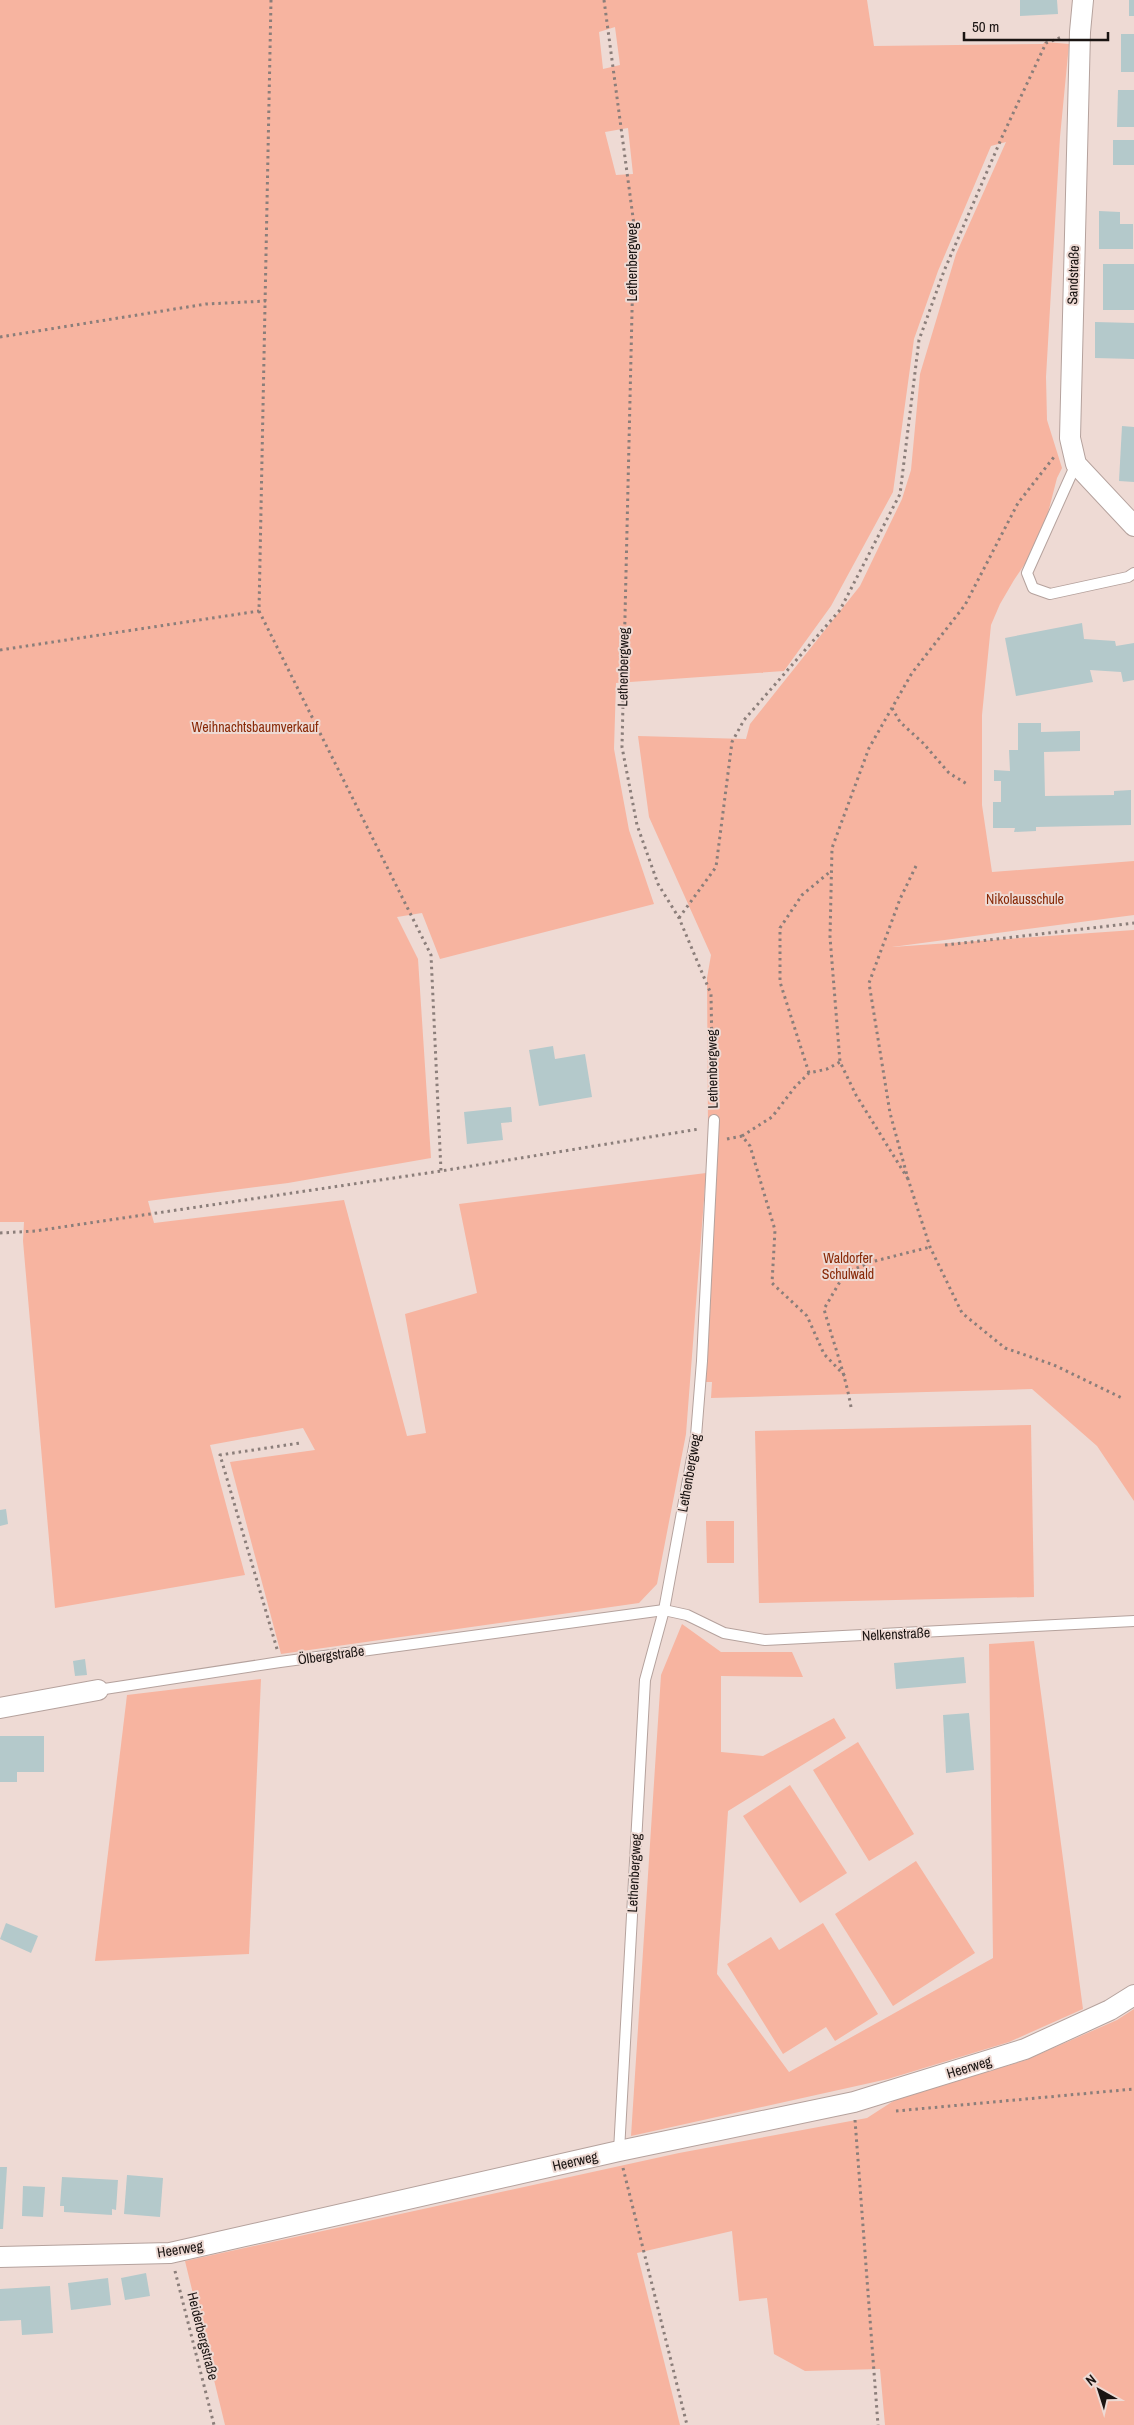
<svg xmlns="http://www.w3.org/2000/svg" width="1134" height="2425" font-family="'Archivo Narrow',sans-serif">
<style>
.green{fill:#f7b4a0;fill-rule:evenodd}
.building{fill:#b4c9cb}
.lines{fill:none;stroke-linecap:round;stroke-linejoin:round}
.lane-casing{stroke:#b5a29d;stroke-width:12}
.street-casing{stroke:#b5a29d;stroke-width:22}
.path{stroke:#8b7e7a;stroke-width:3;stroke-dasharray:2.5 4;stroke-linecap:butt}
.lane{stroke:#fff;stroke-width:10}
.street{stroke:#fff;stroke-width:20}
.labels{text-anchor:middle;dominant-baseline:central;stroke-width:4;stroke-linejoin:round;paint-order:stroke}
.street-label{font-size:14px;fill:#1a1412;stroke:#eedad4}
.park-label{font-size:14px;fill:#882907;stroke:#eedad4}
</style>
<rect width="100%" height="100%" fill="#eedad4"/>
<!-- green -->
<g class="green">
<path d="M 0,0 L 867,0 L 874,46 L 1043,44 L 1045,42 L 1069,44 L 1060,137 L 1046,377 L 1047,420 L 1062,468 L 1057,478 L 1041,540 L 1014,580 L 1000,604 L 991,625 L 982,715 L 982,805 L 992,872 L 1134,861 L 1134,915 L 892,947 L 1134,930 L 1134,1501 L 1097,1446 L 1032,1389 L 711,1398 L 712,1382 L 697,1382 L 712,1202 L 708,1128 L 707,978 L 711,955 L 649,817 L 638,736 L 746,739 L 750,724 L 860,586 L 902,499 L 911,470 L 920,374 L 956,254 L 1006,142 L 991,146 L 938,271 L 914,339 L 893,492 L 831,606 L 784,671 L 616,683 L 614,749 L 629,830 L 654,904 L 440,959 L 422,913 L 397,917 L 418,959 L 431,1158 L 288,1183 L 148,1201 L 154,1223 L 344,1200 L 407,1436 L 426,1433 L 405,1314 L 477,1293 L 459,1204 L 706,1173 L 686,1434 L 657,1584 L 639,1603 L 281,1654 L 230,1462 L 315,1450 L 303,1428 L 210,1445 L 245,1575 L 55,1608 L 23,1241 L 24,1222 L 0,1222 ZM 615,27 L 620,65 L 603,69 L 599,32 ZM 628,128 L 633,174 L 616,175 L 605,132 Z"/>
<path d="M 1031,1425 L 1034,1597 L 759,1603 L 755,1431 Z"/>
<path d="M 706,1521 L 734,1521 L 734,1563 L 707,1563 Z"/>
<path d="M 682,1624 L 721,1652 L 792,1652 L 803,1677 L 721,1676 L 721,1752 L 763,1756 L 834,1718 L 846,1738 L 728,1811 L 717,1974 L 789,2072 L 993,1958 L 989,1644 L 1034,1641 L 1083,2009 L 1009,2042 L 888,2079 L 631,2136 L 661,1675 Z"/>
<path d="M 261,1679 L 249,1954 L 95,1961 L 127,1695 Z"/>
<path d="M 858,1742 L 914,1834 L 869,1861 L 813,1770 Z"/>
<path d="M 790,1785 L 847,1873 L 800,1903 L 743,1816 Z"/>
<path d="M 916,1861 L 975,1953 L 893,2006 L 835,1914 Z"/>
<path d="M 823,1923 L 878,2014 L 835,2041 L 826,2027 L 783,2054 L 727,1964 L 771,1937 L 779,1950 Z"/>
<path d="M 1134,2009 L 1134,2425 L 885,2425 L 880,2369 L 805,2371 L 774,2354 L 767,2298 L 739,2301 L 732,2231 L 637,2253 L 680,2425 L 225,2425 L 185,2261 L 679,2153 L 867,2118 L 898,2098 L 1026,2060 L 1117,2020 Z"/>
</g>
<!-- building -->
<g class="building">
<path d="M 1020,0 L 1057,0 L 1058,14 L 1020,16 Z"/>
<rect x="1129" y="0" width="5" height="16"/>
<rect x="1121" y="34" width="13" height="38"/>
<path d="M 1118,90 L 1134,90 L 1134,127 L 1117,127 Z"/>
<rect x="1113" y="140" width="21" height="25"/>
<path d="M 1099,211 L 1120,212 L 1120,224 L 1133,224 L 1133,249 L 1099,249 Z"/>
<rect x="1103" y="264" width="31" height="46"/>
<path d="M 1095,322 L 1134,323 L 1134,359 L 1095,358 Z"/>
<path d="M 1122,426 L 1134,427 L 1134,482 L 1119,481 Z"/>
<path d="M 1082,623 L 1084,639 L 1115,641 L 1116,646 L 1134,643 L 1134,680 L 1123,682 L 1121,672 L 1090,670 L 1093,682 L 1016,696 L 1005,638 Z"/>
<path d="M 1018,723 L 1041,723 L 1041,732 L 1080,731 L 1080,751 L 1044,752 L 1045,796 L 1114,795 L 1114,791 L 1131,790 L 1131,825 L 1036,827 L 1036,831 L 1014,832 L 1015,828 L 993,828 L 993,802 L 1001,802 L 1001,781 L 994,781 L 994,770 L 1010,771 L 1009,750 L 1018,750 Z"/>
<path d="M 553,1046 L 555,1059 L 585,1054 L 592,1097 L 539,1106 L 529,1050 Z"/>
<path d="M 511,1107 L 512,1122 L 501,1123 L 503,1140 L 467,1144 L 464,1112 Z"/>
<path d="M 6,1509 L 8,1524 L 0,1526 L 0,1510 Z"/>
<path d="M 964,1657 L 966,1683 L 896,1689 L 894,1663 Z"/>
<path d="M 85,1659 L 87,1675 L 75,1676 L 73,1661 Z"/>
<path d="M 969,1713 L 974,1770 L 946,1773 L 943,1715 Z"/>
<path d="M 0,1736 L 44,1736 L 44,1772 L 17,1772 L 17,1782 L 0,1782 Z"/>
<path d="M 6,1923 L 38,1936 L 31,1953 L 0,1939 Z"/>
<path d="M 0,2167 L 7,2167 L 3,2229 L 0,2229 Z"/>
<path d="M 127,2175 L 163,2178 L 160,2217 L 124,2214 Z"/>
<path d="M 62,2177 L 118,2180 L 116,2210 L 112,2209 L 112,2215 L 64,2212 L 64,2206 L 60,2206 Z"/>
<path d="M 23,2186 L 45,2187 L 43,2217 L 22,2216 Z"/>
<path d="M 146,2273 L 150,2296 L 125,2300 L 121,2278 Z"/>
<path d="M 108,2278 L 111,2305 L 71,2310 L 68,2283 Z"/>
<path d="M 50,2286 L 53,2333 L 22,2335 L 21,2320 L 0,2321 L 0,2289 Z"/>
</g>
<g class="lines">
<!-- lane casing -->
<g class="lane-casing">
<g id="lane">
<path d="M 1076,464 L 1027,573 L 1033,588 L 1050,594 L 1128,577 L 1134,573"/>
<path d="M 98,1690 L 280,1662 L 664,1610 L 687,1615 L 724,1633 L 765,1640 L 1134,1621"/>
<path d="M 619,2151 L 645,1680 L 664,1610 L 696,1436 L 702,1361 L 714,1120"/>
</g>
</g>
<!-- street casing -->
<g class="street-casing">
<g id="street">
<path d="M 1083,0 L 1080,32 L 1070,438 L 1076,464 L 1134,526"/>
<path d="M 0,1708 L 98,1690"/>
<path d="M 0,2257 L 170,2253 L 619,2151 L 854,2102 L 1025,2049 L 1110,2010 L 1134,1995"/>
</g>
</g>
<!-- path -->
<g class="path">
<path d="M 271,0 L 259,611 L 431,955 L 441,1171"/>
<path d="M 604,0 L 634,225 L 622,747 L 637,825 L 658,884 L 679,918 L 711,994 L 713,1107"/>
<path d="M 0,337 L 206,304 L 266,301"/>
<path d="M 0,650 L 259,611"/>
<path d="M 892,708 L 900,722 L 923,743 L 949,773 L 967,784"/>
<path d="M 916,866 L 900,899 L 869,983 L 890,1113 L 908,1179 L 930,1247 L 962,1313 L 1005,1348 L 1054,1365 L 1122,1398"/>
<path d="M 679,918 L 716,867 L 732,742 L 744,720 L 840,610 L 900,494 L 919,340 L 944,271 L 1002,137 L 1046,43 L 1062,37"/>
<path d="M 945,945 L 1134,923"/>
<path d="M 809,1073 L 780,982 L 780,928 L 802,895 L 831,871"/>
<path d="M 742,1136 L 772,1117 L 795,1087 L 809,1073 L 827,1069 L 840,1062"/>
<path d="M 727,1139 L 742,1136 L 750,1146 L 775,1230 L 772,1283 L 807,1316 L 824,1354 L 846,1377"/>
<path d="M 908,1179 L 856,1095 L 840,1062 L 830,937 L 832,848 L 869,748 L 912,673 L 965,605 L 1018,503 L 1054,457"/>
<path d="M 0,1233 L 35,1231 L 441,1171 L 699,1129"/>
<path d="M 851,1407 C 845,1373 833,1342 824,1309 L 845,1273 L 871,1262 L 930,1247"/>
<path d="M 277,1649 L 220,1455 L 300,1443"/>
<path d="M 896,2111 L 1134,2089"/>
<path d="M 855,2120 L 878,2425"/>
<path d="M 623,2168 L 687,2425"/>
<path d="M 175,2271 L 214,2425"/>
</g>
<!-- lane -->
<use href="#lane" class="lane"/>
<!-- street -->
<use href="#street" class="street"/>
</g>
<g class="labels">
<!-- street labels -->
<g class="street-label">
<text transform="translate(632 262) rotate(-90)">Lethenbergweg</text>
<text transform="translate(1073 275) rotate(-88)">Sandstraße</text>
<text transform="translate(623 667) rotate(-89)">Lethenbergweg</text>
<text transform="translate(712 1069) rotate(-91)">Lethenbergweg</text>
<text transform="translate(689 1473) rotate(-80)">Lethenbergweg</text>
<text transform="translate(896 1634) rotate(-3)">Nelkenstraße</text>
<text transform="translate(331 1655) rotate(-8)">Ölbergstraße</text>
<text transform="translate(634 1873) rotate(-87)">Lethenbergweg</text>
<text transform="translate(969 2067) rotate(-17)">Heerweg</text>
<text transform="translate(575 2161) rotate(-13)">Heerweg</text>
<text transform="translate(180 2249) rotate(-9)">Heerweg</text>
<text transform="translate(203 2336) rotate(76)">Heiderbergstraße</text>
</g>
<!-- park labels -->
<g class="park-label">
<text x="255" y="727">Weihnachtsbaumverkauf</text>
<text x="1025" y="899">Nikolausschule</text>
<text x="848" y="1258">Waldorfer<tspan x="848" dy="16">Schulwald</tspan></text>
</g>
</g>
<!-- north arrow -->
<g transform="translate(1099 2390) rotate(321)" stroke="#eedad4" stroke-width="4" paint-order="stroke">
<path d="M0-4L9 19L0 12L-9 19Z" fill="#1a1412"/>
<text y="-8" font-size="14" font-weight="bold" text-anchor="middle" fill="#1a1412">N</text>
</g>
<!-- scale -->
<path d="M964 32v8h144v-8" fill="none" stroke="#1a1412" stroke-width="2.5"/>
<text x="972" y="32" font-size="15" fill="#1a1412" stroke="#eedad4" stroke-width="4" paint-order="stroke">50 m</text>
</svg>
